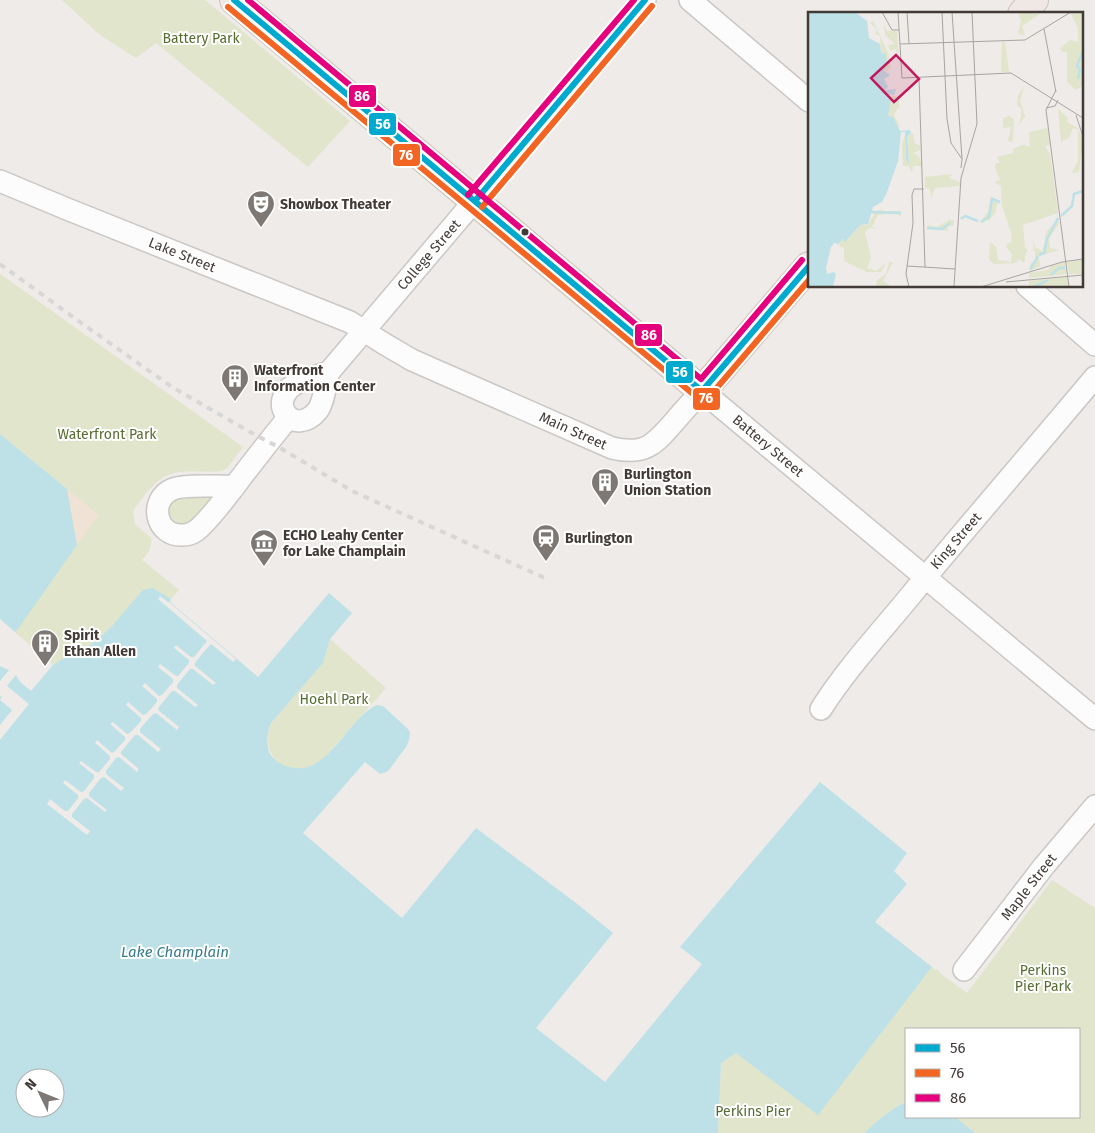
<svg xmlns="http://www.w3.org/2000/svg" width="1095" height="1133" font-family="'Fira Sans',sans-serif">
<style>
.green{fill:#e1e5cb}
.sand{fill:#f0e3d5}
.water{fill:#bde1e7;fill-rule:evenodd}
.pier{fill:#eeebe8}
.lines{fill:none;stroke-linecap:round;stroke-linejoin:round}
.minor-casing{stroke:#cac7c4;stroke-width:24}
.major-casing{stroke:#cec2b8;stroke-width:30}
.minor{stroke:#fcfcfc;stroke-width:21}
.major{stroke:#efe8e4;stroke-width:28}
.rail{stroke:#d8d7d7;stroke-width:4;stroke-dasharray:6 6;stroke-linecap:butt}
.bus-1-casing{stroke:#fff;stroke-width:10}
.bus-2-casing{stroke:#fff;stroke-width:10}
.bus-3-casing{stroke:#fff;stroke-width:10}
.bus-1{stroke:#00a9ce;stroke-width:6}
.bus-2{stroke:#f26522;stroke-width:6}
.bus-3{stroke:#e5007d;stroke-width:6}
.bus-dot{fill:#423a36;stroke:#fff;stroke-width:2}
.labels{text-anchor:middle;dominant-baseline:central;stroke-width:4;stroke-linejoin:round;paint-order:stroke}
.park-label{font-size:14px;fill:#566c30;stroke:#fff}
.poi-label{font-size:14px;font-weight:bold;fill:#423a36;stroke:#fff;text-anchor:start}
.street-label{font-size:14px;fill:#423a36;stroke:#fff}
.water-label{font-size:15px;font-style:italic;fill:#367c8b;stroke:#fff}
.inset-river{fill:none;stroke:#bde1e7;stroke-width:2.5}
.inset-road{fill:none;stroke:#a9a4a1;stroke-width:1}
.view{fill:#c2185b;fill-opacity:0.15;stroke:#c2185b;stroke-width:2.5}
.inset-edge{fill:none;stroke:#423a36;stroke-width:2.5}
.line-badge{stroke:#fff;stroke-width:2}
.badge-label{font-size:14px;text-anchor:middle;font-weight:bold;fill:#fff}
</style>
<rect width="100%" height="100%" fill="#eeebe8"/>
<!-- green -->
<g class="green">
<path d="M 62,0 L 205,0 L 350,121 L 308,167 L 156,43 L 136,58 L 100,35 Z"/>
<path d="M 0,274 L 243,447 L 227,468 L 222,471 C 208,473 194,470 179,472 C 157,475 145,494 133,511 L 135,524 L 151,538 C 152,548 148,553 142,560 L 179,590 L 171,599 L 153,588 L 98,639 L 84,650 L 59,661 L 53,665 L 14,632 L 67,489 L 0,434 Z"/>
<path d="M 213,495 L 214,498 L 190,525 L 169,523 L 165,506 L 171,498 Z"/>
<path d="M 330,639 L 386,688 L 326,756 C 320,760 314,766 306,768 C 277,775 261,749 271,723 L 323,663 Z"/>
<path d="M 1052,880 L 1095,908 L 1095,1133 L 975,1133 L 955,1117 L 1079,1117 L 1079,1029 L 906,1029 L 906,1102 C 891,1109 876,1121 865,1133 L 718,1133 L 721,1063 L 736,1053 L 818,1114 L 932,967 L 935,970 L 937,969 L 941,974 L 967,993 Z"/>
</g>
<!-- sand -->
<path class="sand" d="M 67,489 L 99,515 L 77,545 Z"/>
<!-- water -->
<g class="water">
<path d="M 0,434 L 67,489 L 77,545 L 18,629 L 14,632 L 53,665 L 59,661 L 84,650 L 98,639 L 111,627 L 143,590 L 153,588 L 171,599 L 170,602 L 258,677 L 329,593 L 352,613 L 330,639 L 323,663 L 271,723 C 267,733 266,744 270,754 C 274,760 282,766 289,767 C 328,778 347,718 377,705 L 383,706 L 408,729 L 410,733 L 409,740 L 406,747 L 388,771 L 380,774 L 365,762 L 303,833 L 402,918 L 476,828 L 576,903 L 613,933 L 536,1028 L 605,1082 L 702,964 L 680,947 L 820,782 L 907,853 L 894,871 L 907,884 L 875,922 L 932,967 L 818,1115 L 736,1053 L 721,1063 L 718,1133 L 0,1133 ZM 25,1078 L 55,1078 L 55,1108 L 25,1108 Z"/>
<path d="M 906,1102 L 906,1117 L 955,1117 L 975,1133 L 865,1133 C 876,1121 891,1109 906,1102 Z"/>
</g>
<!-- pier -->
<g class="pier">
<path d="M 160,596 L 168,602 L 169,602 L 236,659 L 233,662 L 211,644 L 202,654 L 195,663 L 195,666 L 216,683 L 213,685 L 193,669 L 190,669 L 177,685 L 177,688 L 198,705 L 195,707 L 175,691 L 172,691 L 159,707 L 158,710 L 179,727 L 177,730 L 156,713 L 153,714 L 140,729 L 140,732 L 161,749 L 158,752 L 138,735 L 135,735 L 121,752 L 121,754 L 139,769 L 137,772 L 119,757 L 116,758 L 106,771 L 106,774 L 124,788 L 121,791 L 104,777 L 101,778 L 89,793 L 89,796 L 107,810 L 105,812 L 87,798 L 84,799 L 72,814 L 72,817 L 90,831 L 87,835 L 47,804 L 50,799 L 65,811 L 68,811 L 78,798 L 78,795 L 63,783 L 65,780 L 81,792 L 84,791 L 94,778 L 94,775 L 79,763 L 81,761 L 96,772 L 99,772 L 110,759 L 110,756 L 95,743 L 97,740 L 112,753 L 114,752 L 125,740 L 125,737 L 110,724 L 113,722 L 127,734 L 130,733 L 141,721 L 141,718 L 126,705 L 128,702 L 143,715 L 146,714 L 157,702 L 157,699 L 142,686 L 145,683 L 159,696 L 162,695 L 173,682 L 173,679 L 158,667 L 160,664 L 176,676 L 178,676 L 189,663 L 189,660 L 174,648 L 176,645 L 191,657 L 194,657 L 207,641 L 158,599 Z"/>
<path d="M 0,619 L 53,665 L 31,691 L 20,682 L 16,675 L 7,686 L 29,704 L 0,740 L 0,725 L 12,710 L 0,700 L 2,697 L 0,696 L 0,681 L 9,670 L 0,666 Z"/>
</g>
<g class="lines">
<!-- minor casing -->
<g class="minor-casing">
<g id="minor">
<path d="M 690,0 L 809,101"/>
<path d="M 0,181 L 67,209 L 350,322 L 383,343 L 412,360 L 612,448 C 645,456 655,444 675,421 C 684,410 693,401 702,391 L 1095,719"/>
<path d="M 1027,286 L 1095,345"/>
<path d="M 329,372 C 319,376 303,379 295,384 C 265,403 295,439 318,410 C 324,402 326,382 329,372 L 645,0"/>
<path d="M 234,486 C 219,487 186,484 173,489 C 148,499 155,537 183,535 C 188,535 193,533 197,530 C 209,520 224,500 234,487 C 252,463 270,440 288,418"/>
<path d="M 821,709 C 847,668 880,633 911,595 C 971,522 1034,450 1095,377"/>
<path d="M 964,970 L 1044,866 L 1095,806"/>
</g>
</g>
<!-- major casing -->
<g class="major-casing">
<g id="major">
<path d="M 234,0 L 702,391 L 809,266"/>
<path d="M 1022,14 L 1034,0"/>
</g>
</g>
<!-- minor -->
<use href="#minor" class="minor"/>
<!-- major -->
<use href="#major" class="major"/>
<!-- rail -->
<path class="rail" d="M 0,264 L 80,322 L 172,387 L 250,432 L 282,449 L 352,491 L 547,579"/>
<!-- bus-1 casing -->
<g class="bus-1-casing">
<g id="bus-1">
<path d="M 234,0 L 702,391 L 809,266"/>
<path d="M 475,201 L 645,0"/>
</g>
</g>
<!-- bus-2 casing -->
<g class="bus-2-casing">
<g id="bus-2">
<path d="M 228,7 L 699,399 L 704,400 L 709,397 L 809,280"/>
<path d="M 482,207 L 652,6"/>
</g>
</g>
<!-- bus-3 casing -->
<g class="bus-3-casing">
<g id="bus-3">
<path d="M 248,0 L 701,379 L 802,260"/>
<path d="M 468,195 L 634,0"/>
</g>
</g>
<!-- bus-1 -->
<use href="#bus-1" class="bus-1"/>
<!-- bus-2 -->
<use href="#bus-2" class="bus-2"/>
<!-- bus-3 -->
<use href="#bus-3" class="bus-3"/>
</g>
<!-- icons -->
<defs>
<g id="theatre-pin" transform="scale(1.4375)"><path d="M0 17L-7.5 6A9.5 9.5 0 1 1 7.5 6Z" fill="#7e7874" stroke="#fff"/><path d="M-5-5.5Q0-4 5-5.5V0Q5 5 0 6Q-5 5-5 0ZM-3.3-2.5H-1v1.5H-3.3ZM1-2.5H3.3v1.5H1ZM-2.8 1Q0 5.5 2.8 1Z" fill="#fff"/></g>
<g id="building-pin" transform="scale(1.4375)"><path d="M0 17L-7.5 6A9.5 9.5 0 1 1 7.5 6Z" fill="#7e7874" stroke="#fff"/><path d="M-4-6H4V6H1V3H-1V6H-4ZM-2.5-4.3h1.7v1.8h-1.7ZM.8-4.3h1.7v1.8H.8ZM-2.5-1h1.7V.8h-1.7ZM.8-1h1.7V.8H.8Z" fill="#fff"/></g>
<g id="station-pin" transform="scale(1.4375)"><path d="M0 17L-7.5 6A9.5 9.5 0 1 1 7.5 6Z" fill="#7e7874" stroke="#fff"/><path d="M-3-6H3Q5-6 5-4V2Q5 4 3 4L4.5 6H3L1.5 4h-3L-3 6H-4.5L-3 4Q-5 4-5 2V-4Q-5-6-3-6ZM-3.5-4v3h7v-3ZM-3.5 1v1.5H-2V1ZM2 1v1.5H3.5V1Z" fill="#fff"/></g>
<g id="museum-pin" transform="scale(1.4375)"><path d="M0 17L-7.5 6A9.5 9.5 0 1 1 7.5 6Z" fill="#7e7874" stroke="#fff"/><path d="M0-6L6-3V-2H-6V-3ZM-5-1h2V3h-2ZM-1-1h2V3h-2ZM3-1h2V3H3ZM-6 4H6V6H-6Z" fill="#fff"/></g>
</defs>
<g fill-rule="evenodd">
<use href="#theatre-pin" x="261" y="204"/>
<use href="#building-pin" x="235" y="378"/>
<use href="#building-pin" x="605" y="482"/>
<use href="#station-pin" x="546" y="538"/>
<use href="#museum-pin" x="264" y="543"/>
<use href="#building-pin" x="45" y="643"/>
</g>
<!-- markers -->
<circle class="bus-dot" cx="525" cy="232" r="4.5"/>
<g class="labels">
<!-- park labels -->
<g class="park-label">
<text x="201" y="38">Battery Park</text>
<text x="107" y="434">Waterfront Park</text>
<text x="334" y="699">Hoehl Park</text>
<text x="1043" y="970">Perkins<tspan x="1043" dy="16">Pier Park</tspan></text>
<text x="753" y="1111">Perkins Pier</text>
</g>
<!-- poi labels -->
<g class="poi-label">
<text x="280" y="204">Showbox Theater</text>
<text x="254" y="370">Waterfront<tspan x="254" dy="16">Information Center</tspan></text>
<text x="624" y="474">Burlington<tspan x="624" dy="16">Union Station</tspan></text>
<text x="283" y="535">ECHO Leahy Center<tspan x="283" dy="16">for Lake Champlain</tspan></text>
<text x="565" y="538">Burlington</text>
<text x="64" y="635">Spirit<tspan x="64" dy="16">Ethan Allen</tspan></text>
</g>
<!-- street labels -->
<g class="street-label">
<text transform="translate(182 255) rotate(22)">Lake Street</text>
<text transform="translate(429 255) rotate(-49)">College Street</text>
<text transform="translate(573 431) rotate(24)">Main Street</text>
<text transform="translate(768 446) rotate(40)">Battery Street</text>
<text transform="translate(956 541) rotate(-49)">King Street</text>
<text transform="translate(1029 887) rotate(-52)">Maple Street</text>
</g>
<!-- water labels -->
<g class="water-label">
<text x="175" y="952">Lake Champlain</text>
</g>
</g>
<!-- overview -->
<g transform="translate(808 12)">
<rect width="275" height="275" fill="#eeebe8"/>
<path d="M 210,0 L 232,2 L 214,14 L 217,23 L 210,22 L 213,9 ZM 275,0 L 275,74 L 268,78 L 259,70 L 259,40 L 254,40 L 252,36 L 262,28 L 270,30 L 270,16 L 263,2 ZM 65,9 L 81,43 L 83,57 L 79,59 L 75,58 L 78,42 L 73,41 L 72,24 L 67,22 L 69,18 L 62,11 ZM 76,12 L 79,19 L 89,19 L 91,48 L 88,37 L 82,39 L 80,33 L 87,32 L 77,23 ZM 194,29 L 197,30 L 201,60 L 193,60 ZM 216,75 L 212,89 L 217,104 L 211,113 L 213,103 L 213,96 L 209,94 L 210,83 ZM 80,80 L 81,84 L 90,84 L 92,98 L 90,96 L 86,103 L 93,117 L 80,104 L 82,85 L 78,85 ZM 250,97 L 260,106 L 259,110 L 269,115 L 275,127 L 271,160 L 264,161 L 270,149 L 270,118 L 265,116 L 261,126 L 253,130 ZM 201,104 L 206,107 L 205,130 L 200,129 L 203,115 L 195,116 L 195,106 ZM 240,116 L 242,133 L 237,134 L 242,142 L 250,201 L 215,213 L 217,236 L 221,239 L 218,240 L 216,251 L 211,247 L 208,251 L 186,252 L 181,248 L 182,230 L 188,235 L 190,248 L 203,250 L 204,242 L 198,234 L 200,232 L 196,232 L 203,231 L 204,224 L 194,193 L 193,174 L 186,170 L 192,168 L 187,156 L 188,151 L 192,151 L 189,145 L 205,141 L 205,137 L 214,133 L 222,135 L 221,120 ZM 105,121 L 107,132 L 112,133 L 112,138 L 105,141 L 111,144 L 114,154 L 105,154 L 104,161 L 101,154 L 95,154 L 94,132 L 97,123 L 98,147 L 101,152 L 99,125 ZM 145,162 L 141,166 L 152,170 L 152,174 L 127,176 L 123,187 L 122,177 L 117,176 L 117,165 ZM 183,184 L 190,189 L 187,201 L 181,208 L 172,210 L 180,200 ZM 76,197 L 74,199 L 93,199 L 93,205 L 88,201 L 70,203 L 64,215 L 69,217 L 62,216 L 57,220 L 63,246 L 59,256 L 68,259 L 78,251 L 73,260 L 59,260 L 36,249 L 36,236 L 31,234 L 33,228 L 39,228 L 52,213 L 59,213 L 66,203 L 64,200 ZM 250,207 L 251,212 L 241,226 L 242,236 L 251,238 L 231,244 L 232,254 L 222,259 L 222,252 L 227,249 L 227,238 L 222,239 L 226,237 L 225,226 L 227,235 L 235,240 L 238,220 ZM 141,208 L 146,208 L 146,213 L 139,215 L 141,219 L 119,216 L 120,213 L 129,215 ZM 275,248 L 275,262 L 261,262 L 259,250 ZM 81,250 L 85,250 L 75,269 L 84,275 L 68,275 L 69,268 L 78,262 ZM 257,250 L 258,262 L 221,266 L 221,261 L 240,258 L 243,254 ZM 259,265 L 260,275 L 221,275 L 221,269 Z" fill="#e1e5cb"/>
<path d="M 0,0 L 47,0 L 59,9 L 61,26 L 72,32 L 73,41 L 78,42 L 79,54 L 75,58 L 82,63 L 76,67 L 80,75 L 77,78 L 88,77 L 86,83 L 78,82 L 83,86 L 80,104 L 85,105 L 92,119 L 102,118 L 103,121 L 99,125 L 101,152 L 98,147 L 97,120 L 93,120 L 90,149 L 79,180 L 74,190 L 65,195 L 60,212 L 52,213 L 37,230 L 34,227 L 31,232 L 26,231 L 23,235 L 18,256 L 19,262 L 25,260 L 28,262 L 25,275 L 0,275 Z" fill="#bde1e7"/>
<path class="inset-river" d="M 270,67 L 272,57 L 269,54 L 275,39M 63,200 L 93,201M 253,204 L 264,194 L 266,182 L 275,179M 153,207 L 157,204 L 170,209M 173,210 L 181,205 L 184,187 L 192,190M 119,216 L 134,217 L 142,211M 231,243 L 236,241 L 239,227 L 250,206M 222,258 L 230,244M 243,263 L 251,256 L 257,256M 226,275 L 240,268"/>
<path class="inset-road" d="M 74,0 L 84,18 L 91,18M 90,0 L 94,66 L 203,61 L 275,106M 99,0 L 101,31M 134,0 L 139,107 L 143,131 L 154,147 L 153,156M 144,0 L 154,147M 236,17 L 248,80M 92,32 L 217,28 L 263,0M 111,66 L 117,255M 248,78 L 238,98 L 261,275M 238,96 L 247,94 L 250,88M 268,103 L 275,125M 275,135 L 275,167M 99,254 L 147,257M 198,270 L 275,263M 146,274 L 153,166 L 169,112 L 164,0M 101,275 L 98,262 L 105,211 L 104,183 L 106,177 L 116,177M 173,275 L 254,250 L 275,247"/>
<path class="view" d="M 88,43 L 111,67 L 86,90 L 63,66 Z"/>
<rect width="275" height="275" class="inset-edge"/>
</g>
<g class="line-badge">
<rect x="348" y="84" width="29" height="24" rx="5" fill="#e5007d"/>
<rect x="368" y="112" width="29" height="24" rx="5" fill="#00a9ce"/>
<rect x="392" y="143" width="29" height="24" rx="5" fill="#f26522"/>
<rect x="634" y="323" width="29" height="24" rx="5" fill="#e5007d"/>
<rect x="665" y="360" width="29" height="24" rx="5" fill="#00a9ce"/>
<rect x="692" y="387" width="29" height="24" rx="5" fill="#f26522"/>
</g>
<g class="badge-label">
<text x="362" y="101">86</text>
<text x="383" y="129">56</text>
<text x="406" y="160">76</text>
<text x="649" y="340">86</text>
<text x="680" y="377">56</text>
<text x="706" y="403">76</text>
</g>
<!-- legend -->
<rect x="905" y="1028" width="175" height="90" fill="#ffffff" stroke="#b3b0af"/>
<rect x="915" y="1044" width="25" height="8" fill="#00a9ce" stroke="#b3b0af"/>
<text x="950" y="1053" font-size="15" fill="#423a36">56</text>
<rect x="915" y="1069" width="25" height="8" fill="#f26522" stroke="#b3b0af"/>
<text x="950" y="1078" font-size="15" fill="#423a36">76</text>
<rect x="915" y="1094" width="25" height="8" fill="#e5007d" stroke="#b3b0af"/>
<text x="950" y="1103" font-size="15" fill="#423a36">86</text>
<!-- north arrow -->
<g transform="translate(40 1093) rotate(313)"><circle r="24" fill="#ffffff" stroke="#b3b0af"/>
<path d="M0-4L9 19L0 12L-9 19Z" fill="#7e7874"/>
<text y="-8" font-size="14" font-weight="bold" text-anchor="middle" fill="#423a36">N</text>
</g>
</svg>
